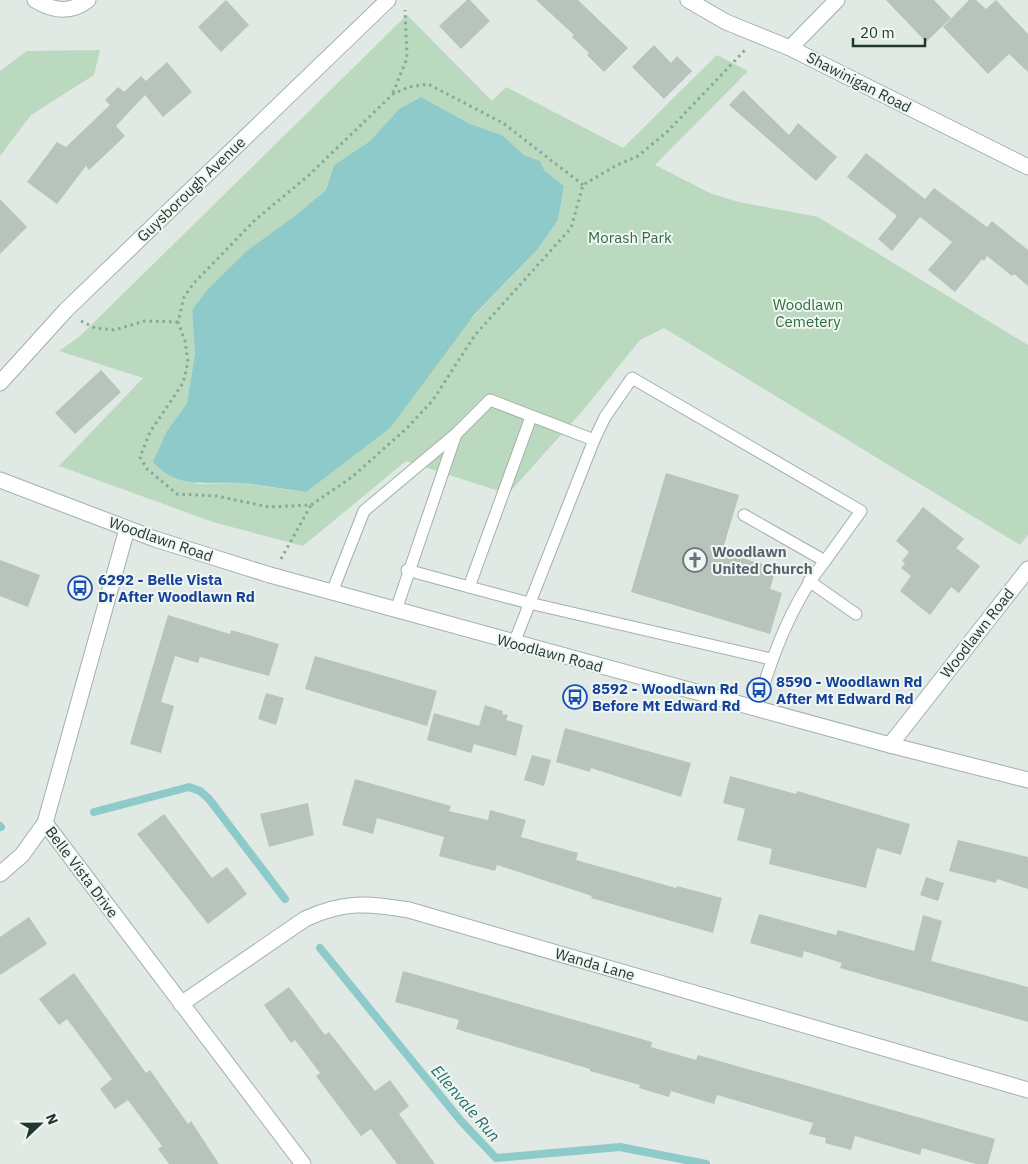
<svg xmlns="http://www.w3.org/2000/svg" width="1028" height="1164" font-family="'IBM Plex Sans',sans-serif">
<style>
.green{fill:#bbd9be;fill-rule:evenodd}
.water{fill:#8dcac9}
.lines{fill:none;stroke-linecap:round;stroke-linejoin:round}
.stream{stroke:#8dcac9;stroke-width:8}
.building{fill:#b6c4bc}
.service-casing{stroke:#a3b0aa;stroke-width:13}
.minor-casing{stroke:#a3b0aa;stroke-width:17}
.tertiary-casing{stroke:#a3b0aa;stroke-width:17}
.path{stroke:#83aa97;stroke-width:3;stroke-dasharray:2.5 4;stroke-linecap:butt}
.service{stroke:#fff;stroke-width:11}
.minor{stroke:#fff;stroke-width:15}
.tertiary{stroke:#fff;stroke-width:15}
.labels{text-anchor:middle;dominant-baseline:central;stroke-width:4;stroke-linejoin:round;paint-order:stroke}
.street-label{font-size:15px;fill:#22382e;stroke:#f0f6f2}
.park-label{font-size:15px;fill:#316b3d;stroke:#f0f6f2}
.worship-label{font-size:15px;font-weight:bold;fill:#5b616d;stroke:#f0f6f2;text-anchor:start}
.transit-label{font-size:15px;font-weight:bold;fill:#164399;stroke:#f0f6f2;text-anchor:start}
.water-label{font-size:16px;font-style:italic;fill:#236e6d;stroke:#f0f6f2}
</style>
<rect width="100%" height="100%" fill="#e0e9e4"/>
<!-- green -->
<g class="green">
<path d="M 407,15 L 492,101 L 506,87 L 623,148 L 717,55 L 748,71 L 655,165 L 712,194 L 739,202 L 818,217 L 1028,345 L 1028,535 L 1020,545 L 664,328 L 640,340 L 585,408 L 508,494 L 406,461 L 303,546 L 213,522 L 59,466 L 143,378 L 59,351 L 79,337 ZM 421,97 L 470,124 L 502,135 L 524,155 L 540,161 L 544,170 L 564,186 L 558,220 L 537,250 L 306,492 L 239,483 L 196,484 L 167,431 L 187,403 L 195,353 L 192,310 L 326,190 L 334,165 L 370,141 L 399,109 Z"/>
<path d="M 100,50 L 94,75 L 31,115 L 0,156 L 0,71 L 27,51 Z"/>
</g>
<!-- water -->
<path class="water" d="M 421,97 L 470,124 L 502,135 L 524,155 L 540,161 L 544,170 L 564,186 L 558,220 L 537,250 L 474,315 L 390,428 L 306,492 C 284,489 262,485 240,483 C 207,481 178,490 153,462 L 167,431 L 187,403 L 195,353 L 192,310 L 208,289 L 248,250 L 295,216 L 326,190 L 334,165 L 370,141 L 399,109 Z"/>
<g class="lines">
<!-- stream -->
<g class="stream">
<path d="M 94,812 L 189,787 L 200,791 L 209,799 L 285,899"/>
<path d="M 0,826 L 1,827"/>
<path d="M 320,948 L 461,1121 L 496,1158 L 620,1147 L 706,1164"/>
</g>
</g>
<!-- building -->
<g class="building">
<path d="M 226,0 L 249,25 L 221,52 L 198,27 Z"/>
<path d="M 467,0 L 470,0 L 490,21 L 461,49 L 439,26 Z"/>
<path d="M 536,0 L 578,0 L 628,48 L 604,72 L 587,55 L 589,53 L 572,37 L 574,35 Z"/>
<path d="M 886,0 L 934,0 L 951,18 L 926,42 Z"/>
<path d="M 969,0 L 976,0 L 986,9 L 996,0 L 1028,34 L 1028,72 L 1009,54 L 988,74 L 943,27 Z"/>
<path d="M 654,45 L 671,63 L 677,56 L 692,71 L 664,99 L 632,67 Z"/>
<path d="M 167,62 L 192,92 L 163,117 L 145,95 L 116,126 L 125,136 L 89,170 L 86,166 L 57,204 L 27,182 L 57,142 L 66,147 L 110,105 L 105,100 L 118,87 L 124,92 L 141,76 L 146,81 Z"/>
<path d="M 743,90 L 789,135 L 798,123 L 837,157 L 816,181 L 729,105 Z"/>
<path d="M 866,153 L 925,199 L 934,188 L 987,227 L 992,221 L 1028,250 L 1028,286 L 1014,274 L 1012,276 L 987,256 L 984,261 L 982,259 L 955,292 L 928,270 L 952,242 L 920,217 L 892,251 L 878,239 L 897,216 L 847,177 Z"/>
<path d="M 0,199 L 27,227 L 0,254 Z"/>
<path d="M 101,370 L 121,392 L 75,434 L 55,413 Z"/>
<path d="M 666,473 L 739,495 L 722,552 L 776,568 L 770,589 L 782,593 L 770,634 L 631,592 Z"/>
<path d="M 923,507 L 964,539 L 956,548 L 980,566 L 959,593 L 951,587 L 930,615 L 900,591 L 911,576 L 901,568 L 905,563 L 902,561 L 909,552 L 896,541 Z"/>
<path d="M 0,560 L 40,575 L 28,607 L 0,596 Z"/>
<path d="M 168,615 L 230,634 L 231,630 L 279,644 L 269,676 L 200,657 L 198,663 L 175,656 L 161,702 L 174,706 L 161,753 L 130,744 Z"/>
<path d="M 315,656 L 437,691 L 427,726 L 305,689 Z"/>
<path d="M 266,693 L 284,698 L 276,725 L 258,719 Z"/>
<path d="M 485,705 L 503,711 L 502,714 L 508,715 L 506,720 L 523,725 L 516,756 L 474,744 L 471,753 L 427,740 L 434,713 L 479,726 Z"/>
<path d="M 565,728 L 691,763 L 681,797 L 591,768 L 590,772 L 556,762 Z"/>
<path d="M 532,755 L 551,760 L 544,786 L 524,780 Z"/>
<path d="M 730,776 L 796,794 L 797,791 L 910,824 L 901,855 L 877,848 L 866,888 L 769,864 L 772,849 L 737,840 L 745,809 L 723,803 Z"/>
<path d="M 355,779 L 451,806 L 449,811 L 488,820 L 490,810 L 526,820 L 521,837 L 578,853 L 576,860 L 676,888 L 677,886 L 722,898 L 713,933 L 591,898 L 592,896 L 497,865 L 495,871 L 439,856 L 444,837 L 377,818 L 373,834 L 342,825 Z"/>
<path d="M 308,803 L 314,835 L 269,847 L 260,814 Z"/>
<path d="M 164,814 L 212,878 L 227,867 L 247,894 L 208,924 L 137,834 Z"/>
<path d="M 958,840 L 1028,857 L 1028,889 L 997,879 L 996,883 L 949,871 Z"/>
<path d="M 926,877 L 944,883 L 938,901 L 920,895 Z"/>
<path d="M 759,914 L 836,935 L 838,930 L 914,951 L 923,915 L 942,921 L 931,961 L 1028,987 L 1028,1022 L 840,968 L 842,963 L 804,951 L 802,958 L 750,943 Z"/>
<path d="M 29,917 L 47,944 L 0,975 L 0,937 Z"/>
<path d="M 403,971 L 652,1042 L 651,1047 L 696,1060 L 698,1055 L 995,1139 L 988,1164 L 976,1164 L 922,1148 L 920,1155 L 855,1136 L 851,1150 L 825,1143 L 826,1138 L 809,1134 L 813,1123 L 717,1095 L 714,1104 L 671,1091 L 669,1097 L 639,1088 L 640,1085 L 590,1071 L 590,1069 L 456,1029 L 459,1020 L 395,1002 Z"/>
<path d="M 74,973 L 146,1073 L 150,1070 L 188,1124 L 191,1121 L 219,1164 L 169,1164 L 158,1149 L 162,1146 L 128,1100 L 115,1109 L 100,1089 L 112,1079 L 67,1019 L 59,1025 L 39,999 Z"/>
<path d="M 289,987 L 325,1035 L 329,1032 L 375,1091 L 390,1080 L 409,1106 L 399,1114 L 435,1164 L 397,1164 L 371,1129 L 361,1136 L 316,1076 L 320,1073 L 295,1040 L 291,1043 L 264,1005 Z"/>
</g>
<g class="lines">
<!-- service casing -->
<g class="service-casing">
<g id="service">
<path d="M 531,417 L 469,587 L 529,603 L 771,659"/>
<path d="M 594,440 L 605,417 L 632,378 L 861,511 L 825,561"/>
<path d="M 744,515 L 825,561 C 791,603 772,657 756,709"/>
<path d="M 407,570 L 469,587"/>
<path d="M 809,581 L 856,614"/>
<path d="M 332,592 L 364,511 L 457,433 L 490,400 L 594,440 L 514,643"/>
<path d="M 396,610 L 456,434"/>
</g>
</g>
<!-- minor casing -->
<g class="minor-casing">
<g id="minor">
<path d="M 35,0 C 53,11 70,14 88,0"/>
<path d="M 688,0 L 726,22 L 790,48 L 1028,167"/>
<path d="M 790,48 L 837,0"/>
<path d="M 0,383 L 66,310 L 388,0"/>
<path d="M 45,823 L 303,1164"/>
<path d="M 0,874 L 22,855 L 45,823 L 127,529"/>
<path d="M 181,1004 L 305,919 C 343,901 368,903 409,910 L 1028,1090"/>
</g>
</g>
<!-- tertiary casing -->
<g class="tertiary-casing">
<g id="tertiary">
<path d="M 0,480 L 155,539 L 270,575 L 890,745 L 1028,780"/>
<path d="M 890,745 L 1028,569"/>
</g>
</g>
<!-- path -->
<g class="path">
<path d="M 393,93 L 407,58 L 405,10"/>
<path d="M 583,185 L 503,123 L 428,84 L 409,87 L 393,94 L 308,176 L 255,220 L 193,284 L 184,297 L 178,322 L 185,341 L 188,362 L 183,383 L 150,432 L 140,457 L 147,469 L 177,494 L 217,496 L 269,507 L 311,505 L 352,477 L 407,428 L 433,400 L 475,335 L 571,228 L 583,185 L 615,166 L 638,156 L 667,132 L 745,50"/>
<path d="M 81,321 L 95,328 L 114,330 L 145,321 L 178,322"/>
<path d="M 281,559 L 311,505"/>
</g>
<!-- service -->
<use href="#service" class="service"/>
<!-- minor -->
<use href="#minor" class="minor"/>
<!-- tertiary -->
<use href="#tertiary" class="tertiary"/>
</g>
<!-- icons -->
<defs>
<g id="church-ring" transform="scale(1.25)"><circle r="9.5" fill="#f0f6f2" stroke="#6b7280" stroke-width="1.5"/><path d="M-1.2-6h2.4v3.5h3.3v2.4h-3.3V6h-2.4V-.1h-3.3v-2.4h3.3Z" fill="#6b7280"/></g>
<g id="bus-ring" transform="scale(1.25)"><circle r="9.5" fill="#f0f6f2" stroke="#1a4fb4" stroke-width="1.5"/><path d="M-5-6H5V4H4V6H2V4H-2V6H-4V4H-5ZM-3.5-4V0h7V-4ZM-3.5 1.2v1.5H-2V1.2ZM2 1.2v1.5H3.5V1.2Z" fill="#1a4fb4"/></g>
</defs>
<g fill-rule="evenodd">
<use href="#church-ring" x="695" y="560"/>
<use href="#bus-ring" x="80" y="588"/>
<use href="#bus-ring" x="759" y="690"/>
<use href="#bus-ring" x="575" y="697"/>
</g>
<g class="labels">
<!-- street labels -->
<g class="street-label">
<text transform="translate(859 82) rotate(27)">Shawinigan Road</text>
<text transform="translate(191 189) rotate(-44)">Guysborough Avenue</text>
<text transform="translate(161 539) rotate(19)">Woodlawn Road</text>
<text transform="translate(977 633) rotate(-52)">Woodlawn Road</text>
<text transform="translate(550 653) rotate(15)">Woodlawn Road</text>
<text transform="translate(82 872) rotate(53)">Belle Vista Drive</text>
<text transform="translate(595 964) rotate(16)">Wanda Lane</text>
</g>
<!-- park labels -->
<g class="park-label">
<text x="630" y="237">Morash Park</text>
<text x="808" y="304">Woodlawn<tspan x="808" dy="17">Cemetery</tspan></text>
</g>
<!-- worship labels -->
<g class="worship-label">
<text x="712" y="551">Woodlawn<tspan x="712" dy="17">United Church</tspan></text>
</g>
<!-- transit labels -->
<g class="transit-label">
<text x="98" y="579">6292 - Belle Vista<tspan x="98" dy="17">Dr After Woodlawn Rd</tspan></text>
<text x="776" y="681">8590 - Woodlawn Rd<tspan x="776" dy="17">After Mt Edward Rd</tspan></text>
<text x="592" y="688">8592 - Woodlawn Rd<tspan x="592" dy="17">Before Mt Edward Rd</tspan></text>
</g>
<!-- water labels -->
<g class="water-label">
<text transform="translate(466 1103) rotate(49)">Ellenvale Run</text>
</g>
</g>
<!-- north arrow -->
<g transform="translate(40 1124) rotate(68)" stroke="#f0f6f2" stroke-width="4" paint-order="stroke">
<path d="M0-4L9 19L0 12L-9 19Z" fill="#22382e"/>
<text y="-8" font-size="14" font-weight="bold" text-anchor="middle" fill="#22382e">N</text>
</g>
<!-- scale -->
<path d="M853 38v8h72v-8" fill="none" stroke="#22382e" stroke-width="2.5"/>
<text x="860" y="38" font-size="15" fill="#22382e" stroke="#f0f6f2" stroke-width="4" paint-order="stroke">20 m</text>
</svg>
